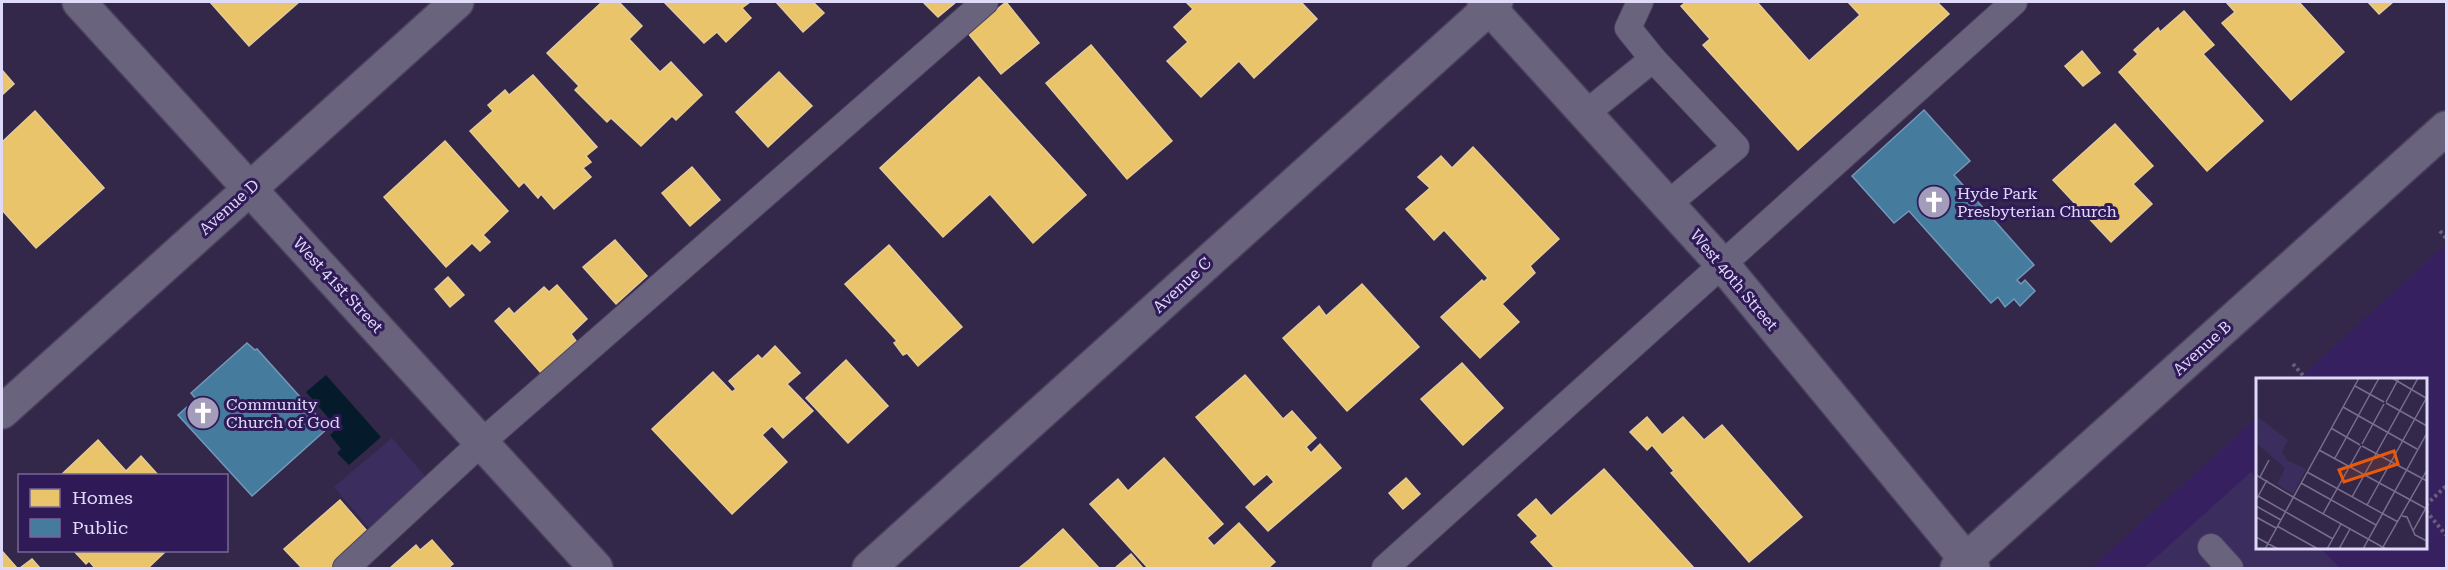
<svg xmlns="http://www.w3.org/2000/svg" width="2448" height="570" font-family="'Roboto Serif',serif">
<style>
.built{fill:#362060}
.green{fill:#3c2d5f}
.water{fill:#051b2b}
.homes{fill:#e9c46a;stroke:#e6cb95;stroke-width:1.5}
.public{fill:#457b9d;stroke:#7498b9;stroke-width:1.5}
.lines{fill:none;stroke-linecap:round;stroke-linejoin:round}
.lane-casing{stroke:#4b425e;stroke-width:28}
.street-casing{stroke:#4b425e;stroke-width:36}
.path{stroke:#665f78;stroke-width:4;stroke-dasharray:3 3;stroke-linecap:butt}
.lane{stroke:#6a637e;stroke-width:26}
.street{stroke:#6a637e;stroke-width:33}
.labels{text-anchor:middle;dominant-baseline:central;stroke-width:6;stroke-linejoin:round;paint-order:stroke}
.poi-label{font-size:16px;fill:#e0daf9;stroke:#2f1a57;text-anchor:start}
.street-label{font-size:16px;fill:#e0daf9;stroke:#2f1a57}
.inset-road{fill:none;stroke:#786f8f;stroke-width:1.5}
.view{fill:#e8590c;fill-opacity:0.15;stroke:#e8590c;stroke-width:3}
.inset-edge{fill:none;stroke:#e0daf9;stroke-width:3}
</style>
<rect width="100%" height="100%" fill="#332849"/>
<!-- built -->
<path class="built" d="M 2446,244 L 2446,568 L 2091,568 L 2257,417 L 2258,548 L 2426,548 L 2426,380 L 2298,379 Z"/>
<!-- green -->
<g class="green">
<path d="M 392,438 L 432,484 L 374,534 L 334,487 Z"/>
<path d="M 2251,472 L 2257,479 L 2258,548 L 2320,548 L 2340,568 L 2144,568 Z"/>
</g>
<!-- water -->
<path class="water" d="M 326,375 L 381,437 L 349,465 L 337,453 L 341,449 L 330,435 L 337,428 L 306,392 Z"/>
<!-- homes -->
<g class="homes">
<path d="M 210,2 L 299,2 L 249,46 Z"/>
<path d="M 602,2 L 619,2 L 642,26 L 629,39 L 660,72 L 671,62 L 702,95 L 676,120 L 672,116 L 641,146 L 611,118 L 607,122 L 575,90 L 579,86 L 547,53 Z"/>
<path d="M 664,2 L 750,2 L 742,8 L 751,18 L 726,42 L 717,32 L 704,43 Z"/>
<path d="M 776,2 L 813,2 L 824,13 L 803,32 Z"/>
<path d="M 923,2 L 956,2 L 938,17 Z"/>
<path d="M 1006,2 L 1039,43 L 1001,74 L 968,33 Z"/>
<path d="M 1186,2 L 1301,2 L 1317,19 L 1254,78 L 1239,61 L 1201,97 L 1167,61 L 1188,42 L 1174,27 L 1193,9 Z"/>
<path d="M 1686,2 L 1757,2 L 1809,61 L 1860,15 L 1848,2 L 1937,2 L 1949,14 L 1798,150 L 1703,45 L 1710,39 L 1681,6 Z"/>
<path d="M 2226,2 L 2299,2 L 2344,52 L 2291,100 L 2222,23 L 2235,12 Z"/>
<path d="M 2368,2 L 2393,2 L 2379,14 Z"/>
<path d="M 2184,11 L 2214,45 L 2203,54 L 2263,121 L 2207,171 L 2119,72 L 2138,54 L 2134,50 L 2158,28 L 2160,32 Z"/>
<path d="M 1091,45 L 1172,141 L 1127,179 L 1046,83 Z"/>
<path d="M 2082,51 L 2100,73 L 2083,86 L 2065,66 Z"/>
<path d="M 2,70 L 14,84 L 2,95 Z"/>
<path d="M 779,72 L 812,106 L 768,147 L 736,112 Z"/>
<path d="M 533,75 L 597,147 L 586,156 L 591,162 L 583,168 L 591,177 L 554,209 L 541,194 L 538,198 L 524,182 L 519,187 L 470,131 L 493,111 L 488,105 L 505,90 L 509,95 Z"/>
<path d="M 979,77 L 1086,195 L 1033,243 L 990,194 L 943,237 L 880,168 Z"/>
<path d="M 35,111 L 104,188 L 36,248 L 2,210 L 2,142 Z"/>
<path d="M 2115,124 L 2153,166 L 2133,184 L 2152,204 L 2111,242 L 2053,180 Z"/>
<path d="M 445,141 L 508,211 L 483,235 L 490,242 L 480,251 L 472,243 L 446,267 L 384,197 Z"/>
<path d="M 1473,147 L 1559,239 L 1530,266 L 1535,273 L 1502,304 L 1519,322 L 1480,358 L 1441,317 L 1482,280 L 1484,282 L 1488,278 L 1444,230 L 1434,240 L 1406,209 L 1430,188 L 1418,177 L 1441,156 L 1452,168 Z"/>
<path d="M 692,167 L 720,200 L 690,226 L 662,193 Z"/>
<path d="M 615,240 L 647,276 L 616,304 L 583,267 Z"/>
<path d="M 889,245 L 962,327 L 918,366 L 907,353 L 903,355 L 894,343 L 897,341 L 845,284 Z"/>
<path d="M 448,277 L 464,295 L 450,307 L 435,289 Z"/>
<path d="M 1362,284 L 1419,347 L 1347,411 L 1283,338 L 1319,306 L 1326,316 Z"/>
<path d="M 557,285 L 587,319 L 571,334 L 576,341 L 541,373 L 495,321 L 509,308 L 514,314 L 544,287 L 549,292 Z"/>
<path d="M 775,346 L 800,373 L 787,384 L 813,411 L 783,438 L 772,426 L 762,435 L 787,462 L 732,514 L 652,429 L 713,372 L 732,392 L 736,389 L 729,381 L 758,355 L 762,359 Z"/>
<path d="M 846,360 L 888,406 L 848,443 L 806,398 Z"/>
<path d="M 1462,363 L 1503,408 L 1463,445 L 1421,399 Z"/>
<path d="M 1245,375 L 1283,419 L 1292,411 L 1316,438 L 1306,447 L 1311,453 L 1320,444 L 1341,468 L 1268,531 L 1246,507 L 1274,482 L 1267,474 L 1254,485 L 1196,417 Z"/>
<path d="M 1647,417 L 1662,435 L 1683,417 L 1704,440 L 1722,425 L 1802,517 L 1749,562 L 1671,473 L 1674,471 L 1652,445 L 1647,450 L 1630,432 Z"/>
<path d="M 98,440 L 126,471 L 141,456 L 159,476 L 60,476 Z"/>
<path d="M 1164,458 L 1223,524 L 1207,538 L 1214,546 L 1239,523 L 1275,562 L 1268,568 L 1148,568 L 1090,504 L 1118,479 L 1128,491 Z"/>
<path d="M 1604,469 L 1694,568 L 1555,568 L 1531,542 L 1538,536 L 1518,515 L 1536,499 L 1551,516 Z"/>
<path d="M 1406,478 L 1420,494 L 1403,509 L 1389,493 Z"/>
<path d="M 340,500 L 373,538 L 338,568 L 302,568 L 284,549 Z"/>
<path d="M 1063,529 L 1099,568 L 1019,568 L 1029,560 Z"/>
<path d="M 432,540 L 453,564 L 448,568 L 390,568 L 416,545 L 420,550 Z"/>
<path d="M 73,550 L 167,550 L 148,568 L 95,568 L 89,561 L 86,564 Z"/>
<path d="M 2,551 L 17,568 L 2,568 Z"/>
<path d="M 1131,554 L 1143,568 L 1115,568 Z"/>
<path d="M 32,559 L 40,568 L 20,568 Z"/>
</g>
<!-- public -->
<g class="public">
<path d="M 1924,110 L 1970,161 L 1954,175 L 2034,265 L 2017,280 L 2021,284 L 2025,280 L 2035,291 L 2020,306 L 2014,299 L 2005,307 L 1998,297 L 1991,303 L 1909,211 L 1894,223 L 1852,176 Z"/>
<path d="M 247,343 L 255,350 L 257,349 L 328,428 L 252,496 L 178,415 L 196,399 L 191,393 Z"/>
</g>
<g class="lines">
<!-- lane casing -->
<g class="lane-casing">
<g id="lane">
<path d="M 1640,2 L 1628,28 L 1653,59"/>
<path d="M 1585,114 L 1653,59 L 1736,147 L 1668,204"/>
<path d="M 2211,547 L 2230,568"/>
<path d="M 346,568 L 482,442 L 985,2"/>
<path d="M 1385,568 L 2014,2"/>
</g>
</g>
<!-- street casing -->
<g class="street-casing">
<g id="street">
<path d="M 79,2 L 596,568"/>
<path d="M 1484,2 L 1722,264 L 1973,568"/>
<path d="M 2,412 L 457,2"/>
<path d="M 869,568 L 1496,2"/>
<path d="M 1957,568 L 2446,128"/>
</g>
</g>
<!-- path -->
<g class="path">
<path d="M 2440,231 L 2446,238"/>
<path d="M 2293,364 L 2307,380"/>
<path d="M 2426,505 L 2446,486"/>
<path d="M 2426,511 L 2446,535"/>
</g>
<!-- lane -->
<use href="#lane" class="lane"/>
<!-- street -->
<use href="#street" class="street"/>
</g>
<!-- icons -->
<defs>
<g id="church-disc" transform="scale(1.725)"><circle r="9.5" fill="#a39cbb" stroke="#2f1a57"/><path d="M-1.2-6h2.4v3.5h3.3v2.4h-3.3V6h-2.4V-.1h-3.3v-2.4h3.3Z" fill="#fff"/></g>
</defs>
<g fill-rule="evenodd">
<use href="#church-disc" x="1934" y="202"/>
<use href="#church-disc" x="203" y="413"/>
</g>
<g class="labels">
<!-- poi labels -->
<g class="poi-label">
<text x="1957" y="193">Hyde Park<tspan x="1957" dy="18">Presbyterian Church</tspan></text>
<text x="226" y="404">Community<tspan x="226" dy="18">Church of God</tspan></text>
</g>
<!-- street labels -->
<g class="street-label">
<text transform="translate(229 207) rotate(-42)">Avenue D</text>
<text transform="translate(1734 280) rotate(50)">West 40th Street</text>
<text transform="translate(338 285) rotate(47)">West 41st Street</text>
<text transform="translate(1182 285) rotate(-43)">Avenue C</text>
<text transform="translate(2202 348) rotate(-42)">Avenue B</text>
</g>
</g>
<!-- overview -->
<g transform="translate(2256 378)">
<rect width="171" height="171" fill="#332849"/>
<path d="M 2,39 L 32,62 L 26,74 L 31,82 L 50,91 L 37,116 L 21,106 L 29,91 L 26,87 L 0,65 Z" fill="#3c2d5f"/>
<path class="inset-road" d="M 136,0 L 170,20M 99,8 L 128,24M 130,24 L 143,0M 130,25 L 171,48M 87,29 L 161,71M 75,50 L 104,67M 106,66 L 128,26M 106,68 L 171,103M 63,72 L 171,131M 79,80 L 123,0M 51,94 L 142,144M 0,97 L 37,119M 4,99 L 13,82M 45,105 L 120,147M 2,118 L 77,161M 37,119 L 130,171M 96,119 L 162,0M 0,122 L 11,102M 111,127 L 171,19M 0,128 L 25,142M 67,136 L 105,68M 146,138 L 151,139 L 159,157 L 171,163M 0,139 L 20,150M 21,148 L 62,171M 157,153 L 171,128M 0,159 L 22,171M 127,169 L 171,92M 9,171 L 103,0M 71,171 L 85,146M 83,171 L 94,151M 107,171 L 171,55"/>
<path class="view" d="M 138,73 L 142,86 L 88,104 L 83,92 Z"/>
<rect width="171" height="171" class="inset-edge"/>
</g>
<!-- border -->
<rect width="2448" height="570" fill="none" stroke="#e0daf9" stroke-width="6"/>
<!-- legend -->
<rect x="18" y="474" width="210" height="78" fill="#2f1a57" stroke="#766798" stroke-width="1.5"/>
<rect x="30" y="489" width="30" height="18" fill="#e9c46a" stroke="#766798" stroke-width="1.5"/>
<text x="72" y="504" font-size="18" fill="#e0daf9">Homes</text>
<rect x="30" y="519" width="30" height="18" fill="#457b9d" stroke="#766798" stroke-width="1.5"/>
<text x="72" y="534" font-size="18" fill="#e0daf9">Public</text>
</svg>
